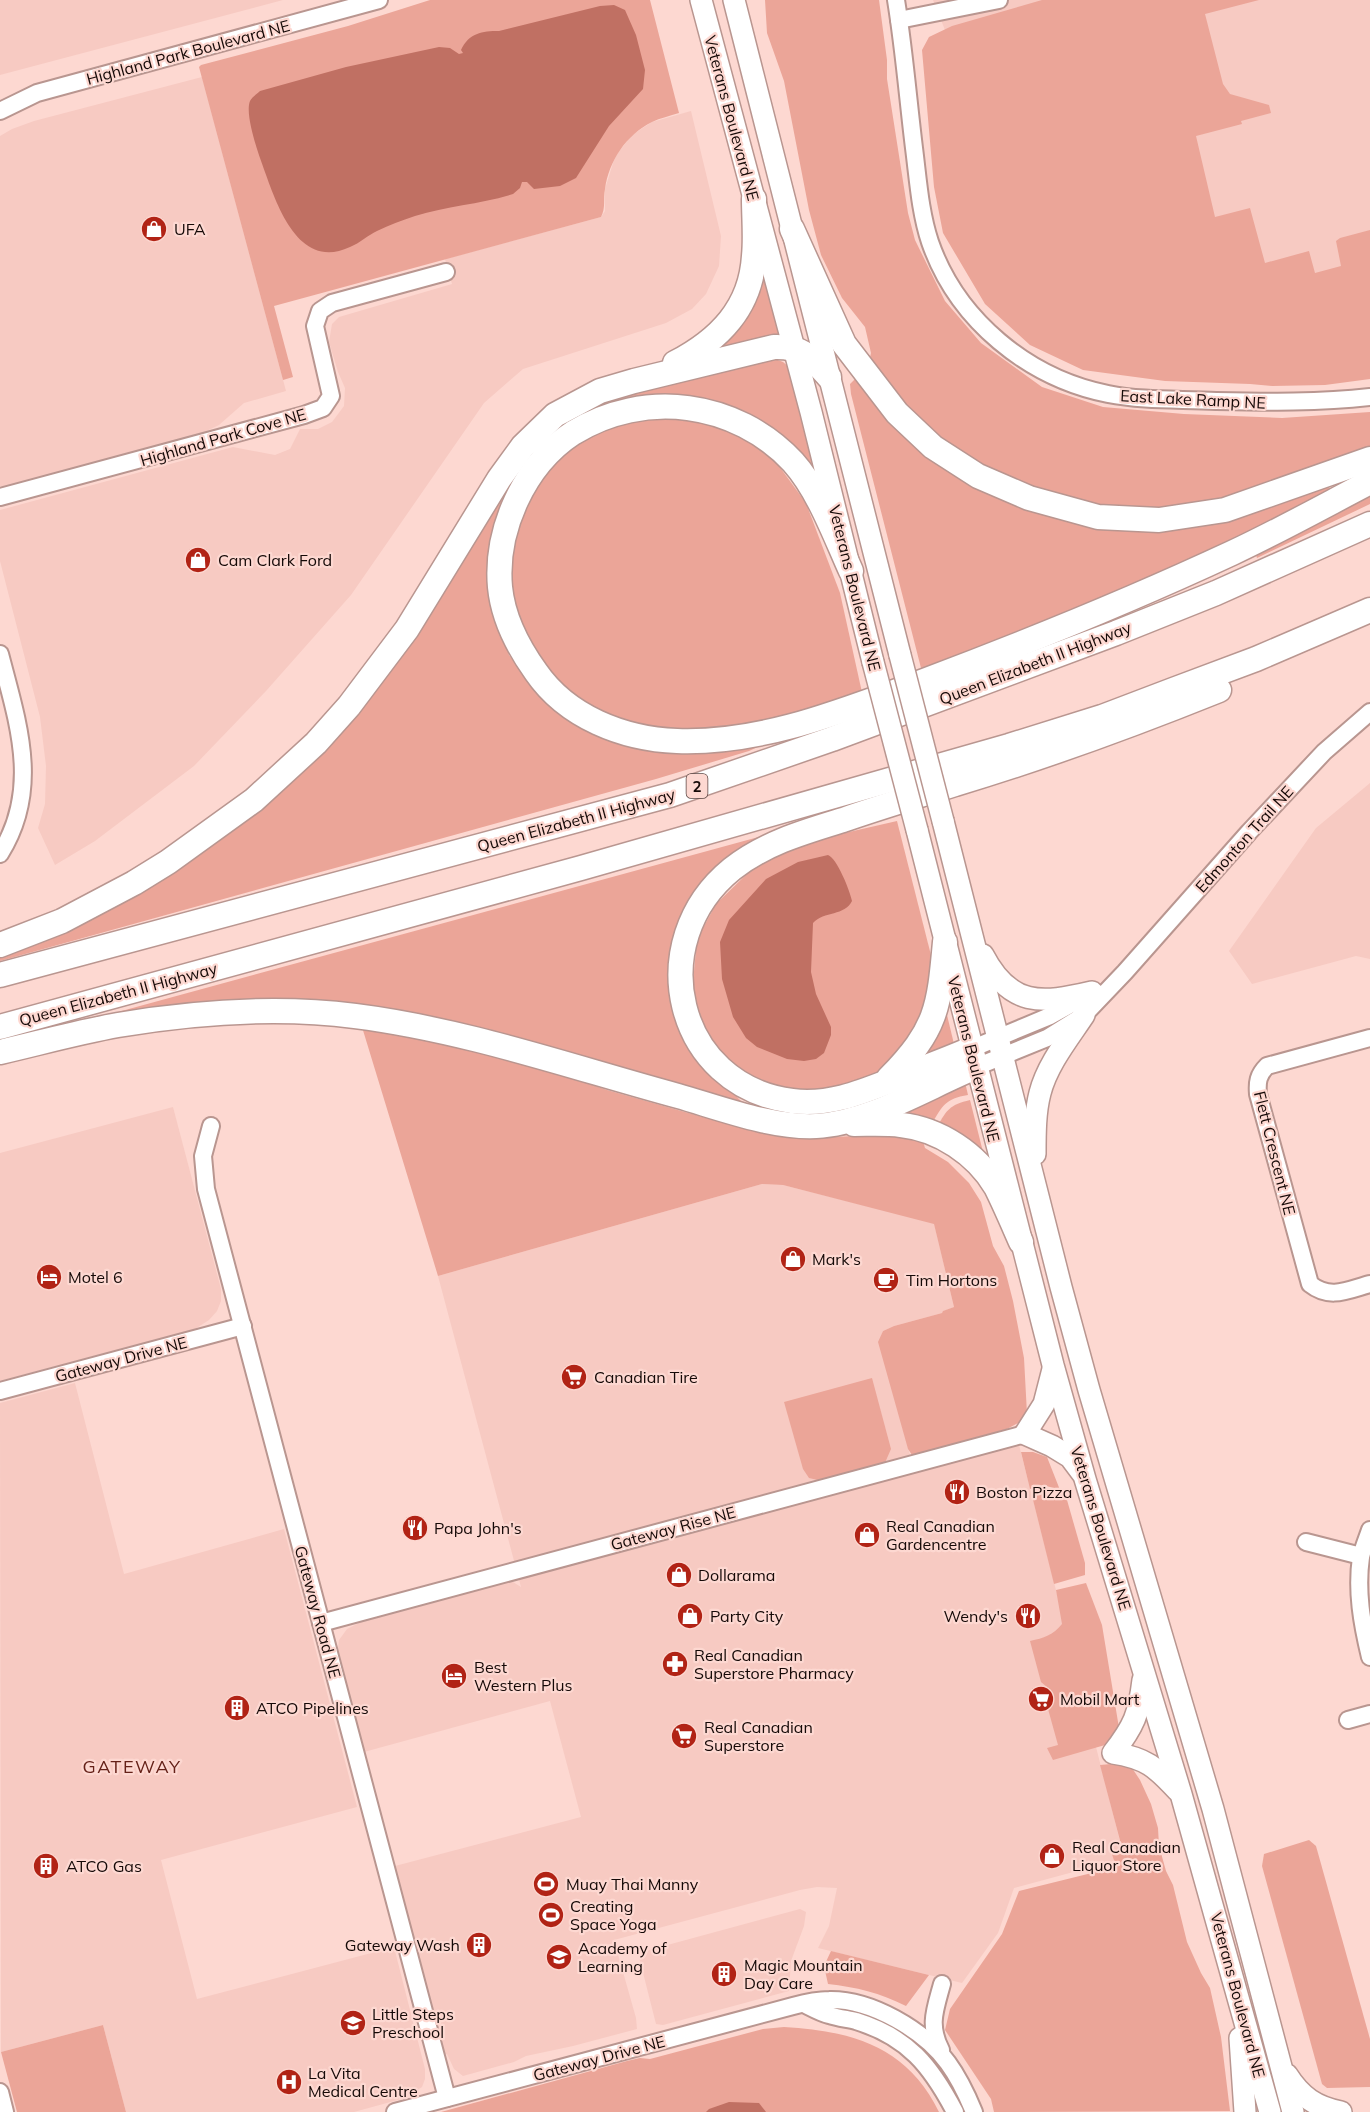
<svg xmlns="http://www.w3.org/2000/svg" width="1370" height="2112" font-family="Mulish,sans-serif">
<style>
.built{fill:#f7cac2}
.green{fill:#eba598}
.water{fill:#c07063}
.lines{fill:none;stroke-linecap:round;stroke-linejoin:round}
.minor-casing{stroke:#b99690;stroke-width:20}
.major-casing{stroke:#b99690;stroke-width:24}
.highway-casing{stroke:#b99690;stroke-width:27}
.minor{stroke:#fff;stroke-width:16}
.major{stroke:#fff;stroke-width:21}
.highway{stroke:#fff;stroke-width:24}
.major-bridge-casing{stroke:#b99690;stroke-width:24;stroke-linecap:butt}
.major-bridge{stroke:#fff;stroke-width:21}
.labels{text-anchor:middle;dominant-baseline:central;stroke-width:4.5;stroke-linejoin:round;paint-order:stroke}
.shield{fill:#fdd8d1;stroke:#5b4744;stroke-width:1.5}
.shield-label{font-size:15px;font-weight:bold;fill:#150907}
.street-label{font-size:16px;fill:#150907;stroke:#fdd8d1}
.poi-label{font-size:16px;fill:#150907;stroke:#fdd8d1;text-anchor:start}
.neighbourhood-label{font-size:18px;letter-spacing:1.5px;fill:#652118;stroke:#fdd8d1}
</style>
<rect width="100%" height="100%" fill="#fdd8d1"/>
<!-- built -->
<g class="built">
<path d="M 0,0 L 283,0 L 0,75 Z"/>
<path d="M 933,0 L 1370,0 L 1370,354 L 953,50 Z"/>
<path d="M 202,77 L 286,391 L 244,403 L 219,425 L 192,438 L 6,487 L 0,486 L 0,136 L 12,129 L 34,121 Z"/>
<path d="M 691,111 L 721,236 L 719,266 L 706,294 L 692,309 L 666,323 L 523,369 L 484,403 L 351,595 L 266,691 L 194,766 L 95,841 L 55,865 L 38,828 L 45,804 L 46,766 L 40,717 L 0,561 L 0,510 L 233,447 L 275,455 L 290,449 L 300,429 L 318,429 L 332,422 L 344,406 L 345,388 L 338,372 L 329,342 L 332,324 L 339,317 L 452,284 L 445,259 L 601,217 L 605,211 L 605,189 L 613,163 L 617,154 L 632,135 L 652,122 Z"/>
<path d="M 1370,783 L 1370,959 L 1356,956 L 1252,984 L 1229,951 L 1316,828 Z"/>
<path d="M 173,1107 L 221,1289 L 221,1301 L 217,1311 L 209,1320 L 195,1329 L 0,1381 L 0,1153 Z"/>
<path d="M 762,1184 L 783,1185 L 934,1223 L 954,1307 L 944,1311 L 942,1313 L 894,1326 L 883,1331 L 879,1342 L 915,1473 L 1019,1445 L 1122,1849 L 1112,1851 L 1114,1861 L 1014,1888 L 998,1933 L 962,1983 L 818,1948 L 829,1926 L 837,1888 L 817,1887 L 800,1890 L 614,1940 L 636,2018 L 637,2029 L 573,2046 L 526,2056 L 514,2062 L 463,2076 L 454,2069 L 447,2054 L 445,2055 L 395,1866 L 581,1817 L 550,1701 L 364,1752 L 338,1648 L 339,1640 L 347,1629 L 361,1622 L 509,1582 L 513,1582 L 521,1587 L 438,1276 Z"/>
<path d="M 75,1383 L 124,1574 L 284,1529 L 357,1807 L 161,1860 L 197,1999 L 394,1947 L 425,2069 L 425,2079 L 422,2087 L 405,2098 L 354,2112 L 126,2112 L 103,2025 L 1,2052 L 0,1403 Z"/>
<path d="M 800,1909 L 806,1912 L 804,1926 L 791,1961 L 789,1991 L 663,2025 L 656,2024 L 638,1953 Z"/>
</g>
<!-- green -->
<g class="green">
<path d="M 430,0 L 650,0 L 679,113 C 670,116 660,118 652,122 C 626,135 609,161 605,189 C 603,199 606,208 601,217 L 274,306 L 293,377 L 283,380 L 199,67 L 201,65 L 348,26 Z"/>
<path d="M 765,0 L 879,0 L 887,60 L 887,79 L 908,213 L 915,240 L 945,301 L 981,343 L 1042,387 L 1103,407 L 1184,414 L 1282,418 L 1370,412 L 1370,447 L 1246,494 L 1172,508 L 1103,506 L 1044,495 L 987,469 L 927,429 L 868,367 L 871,353 L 865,327 L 842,298 L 821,255 L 809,210 L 784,81 L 767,33 Z"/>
<path d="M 1042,0 L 1259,0 L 1205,14 L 1223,84 L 1230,94 L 1269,105 L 1271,113 L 1241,121 L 1242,124 L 1196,136 L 1215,217 L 1250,208 L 1265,263 L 1309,251 L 1315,273 L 1341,266 L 1336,241 L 1340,238 L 1370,230 L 1370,379 L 1325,385 L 1272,386 L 1250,384 L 1165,381 L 1083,370 L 1030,345 L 985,304 L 943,233 L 934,187 L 922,50 L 929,37 L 952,26 Z"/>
<path d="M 763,273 L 780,339 L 704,357 Z"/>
<path d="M 770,357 L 783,362 L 789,367 L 817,478 L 774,434 L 612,405 L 525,467 L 496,620 L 509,655 L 537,692 L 576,724 L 602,737 L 665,751 L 766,743 L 749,751 L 656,779 L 0,961 L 0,953 L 116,904 L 214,845 L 292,779 L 524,457 L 546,436 L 579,412 L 610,398 Z"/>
<path d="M 856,378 L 903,431 L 1094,524 L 1323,485 L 1330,488 L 1329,494 L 1197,559 L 965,654 L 921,668 L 851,394 L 850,384 Z"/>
<path d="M 643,414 L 686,416 L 729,427 L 771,455 L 806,503 L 840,593 L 863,697 L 746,729 L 687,735 L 628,727 L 576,703 L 521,634 L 510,592 L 508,548 L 525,501 L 555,458 L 591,433 Z"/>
<path d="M 1370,492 L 1370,504 L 1257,558 L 1254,550 Z"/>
<path d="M 897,821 L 935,971 L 920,1017 L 890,1065 L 861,1082 L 829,1093 L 756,1085 L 723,1059 L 699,1024 L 692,993 L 697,939 L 716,904 L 755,866 L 801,843 Z"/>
<path d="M 766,835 L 671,958 L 720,1080 L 745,1105 L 333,1007 L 85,1021 Z"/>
<path d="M 943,1011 L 947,1015 L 954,1044 L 918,1057 Z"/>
<path d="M 362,1027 L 415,1035 L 533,1065 L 607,1090 L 738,1127 L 835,1137 L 891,1134 L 922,1138 L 925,1148 L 948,1162 L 969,1183 L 981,1202 L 993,1246 L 1004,1266 L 1013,1301 L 1024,1358 L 1027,1414 L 1020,1422 L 1007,1429 L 912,1455 L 908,1449 L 878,1342 L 883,1331 L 894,1326 L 942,1313 L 943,1311 L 954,1307 L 934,1224 L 783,1185 L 762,1184 L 438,1276 Z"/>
<path d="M 965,1082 L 968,1095 C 945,1099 943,1105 931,1125 L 890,1115 Z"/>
<path d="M 970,1100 L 985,1160 L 937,1127 C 947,1109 950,1105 970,1100 Z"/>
<path d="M 872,1378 L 891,1449 L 884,1465 L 822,1481 L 809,1478 L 803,1469 L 784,1402 Z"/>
<path d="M 1021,1452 L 1033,1452 L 1047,1457 L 1060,1490 L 1043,1485 L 1030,1489 Z"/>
<path d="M 1043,1493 L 1067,1500 L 1085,1563 L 1085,1575 L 1054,1584 L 1032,1496 Z"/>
<path d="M 1086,1583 L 1102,1625 L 1119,1728 L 1105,1745 L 1053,1760 L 1047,1748 L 1058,1745 L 1048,1709 L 1051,1707 L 1047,1687 L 1041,1682 L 1030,1641 C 1044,1638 1053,1635 1062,1624 L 1056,1590 Z"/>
<path d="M 1111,1764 L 1130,1765 L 1140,1780 L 1151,1804 L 1158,1828 L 1159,1846 L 1166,1871 L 1173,1885 L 1187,1942 L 1201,1973 L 1210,1988 L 1221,2037 L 1230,2111 L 994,2112 L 991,2099 L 945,2030 L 950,2009 L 1002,1934 L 1019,1891 L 1116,1867 L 1111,1851 L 1122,1848 L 1100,1765 Z"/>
<path d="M 1309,1840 L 1316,1846 L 1370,2039 L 1370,2087 L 1327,2088 L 1322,2084 L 1262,1866 L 1264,1854 Z"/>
<path d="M 831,1951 L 929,1975 L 906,2006 C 880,1993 856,1987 828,1984 L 824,1966 Z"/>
<path d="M 103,2025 L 126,2112 L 17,2112 L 1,2052 Z"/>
<path d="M 784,2027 C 852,2031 907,2046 939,2112 L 441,2112 L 627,2061 L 640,2058 L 650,2059 L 763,2029 Z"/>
</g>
<!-- water -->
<g class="water">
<path d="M 614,5 L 625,10 L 636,35 L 645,70 L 643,89 L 609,126 L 576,178 L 560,186 L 534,189 L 527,182 L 522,182 L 520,188 L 513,194 C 481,204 447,206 415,216 C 403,220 389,225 377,231 C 368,235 360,243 350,247 C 295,273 274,196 260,158 C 256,146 245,113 250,101 C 252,97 257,94 260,91 L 346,67 L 439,47 L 450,48 L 459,54 L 463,53 L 461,50 C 469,33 482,31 499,31 L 600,6 Z"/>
<path d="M 828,855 C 837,858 850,891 852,901 C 845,916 824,911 813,923 L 811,972 L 816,994 L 831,1027 L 831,1035 L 824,1053 L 816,1059 L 804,1061 L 787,1059 L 757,1047 L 746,1038 L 733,1017 L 722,979 L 720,942 L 729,920 L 766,879 L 798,862 Z"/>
<path d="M 729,2102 L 759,2103 L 766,2112 L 706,2112 L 709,2109 Z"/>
</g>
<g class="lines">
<!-- minor casing -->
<g class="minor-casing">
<g id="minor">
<path d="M 896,0 C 904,49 908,99 914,148 C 918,179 920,212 930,242 C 957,320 1028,378 1108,394 C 1143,401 1181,399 1216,401 C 1268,402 1319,403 1370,397"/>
<path d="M 899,20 L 999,0"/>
<path d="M 0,111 L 37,93 L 379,0"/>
<path d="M 0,497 L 304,415 L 323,408 L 331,396 L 315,326 L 320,311 L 332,303 L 446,272"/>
<path d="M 0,654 C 18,723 41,789 0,854"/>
<path d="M 1370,1038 L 1267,1066 C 1258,1075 1257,1082 1258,1094 L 1310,1284 C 1330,1300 1348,1290 1370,1284"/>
<path d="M 971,1049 L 1050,1016 L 1086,996"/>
<path d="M 976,1067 L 1047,1038 L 1084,1015 L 1125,972 L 1249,832 L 1324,752 L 1370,712"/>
<path d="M 211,1126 L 203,1156 L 206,1189 L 447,2098"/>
<path d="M 0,1391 L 243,1326"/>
<path d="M 1370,1530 C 1367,1539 1363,1548 1361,1557 C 1356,1591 1362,1624 1370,1657"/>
<path d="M 1306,1542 L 1361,1556"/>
<path d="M 321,1623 L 1025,1434"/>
<path d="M 1348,1720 L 1370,1714"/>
<path d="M 804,2004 C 812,2008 821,2013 829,2015 C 838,2018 848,2019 856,2021 C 908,2037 931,2066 955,2112"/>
<path d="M 941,2050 C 928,2025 935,2010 942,1984"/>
<path d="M 0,2092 L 5,2112"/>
<path d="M 395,2112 L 793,2006 C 804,2003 818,2000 829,2000 C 871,1999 924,2030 948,2063 C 959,2078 967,2095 974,2112"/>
</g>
</g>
<!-- major casing -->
<g class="major-casing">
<g id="major">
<path d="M 701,0 L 811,412 L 873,662"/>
<path d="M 734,0 L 900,655"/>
<path d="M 943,821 L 1061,1287 L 1089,1390 L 1213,1809 L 1293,2112"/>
<path d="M 917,830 L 1053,1365 L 1085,1479 L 1181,1794 L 1270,2112"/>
<path d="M 983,955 C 1010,1007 1041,1004 1092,992"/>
<path d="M 1035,1154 C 1035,1134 1035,1112 1040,1093 C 1047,1065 1068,1039 1084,1015"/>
<path d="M 1053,1369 L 1044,1404 L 1025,1434 L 1052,1446 L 1070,1457 L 1082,1473"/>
<path d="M 1143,1680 C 1139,1714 1134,1726 1113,1753 C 1146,1758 1156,1767 1178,1791"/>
<path d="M 1240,2038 L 1245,2112"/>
<path d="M 1287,2075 C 1301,2097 1316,2107 1341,2112"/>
</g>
</g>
<!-- highway casing -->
<g class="highway-casing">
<g id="highway">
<path d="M 792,229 L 844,344 L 897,413 L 933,447 L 978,476 L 1029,498 L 1098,517 L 1159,520 L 1225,510 L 1370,459"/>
<path d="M 675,363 C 719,340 751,308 754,256 C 756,237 754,218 754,199"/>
<path d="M 851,571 C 835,536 819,491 793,462 C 736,401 644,389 573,433 C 524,465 495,530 500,587 C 503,618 518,647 536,672 C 567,717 623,739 677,741 C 763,744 844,710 924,681 C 1028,642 1131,600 1232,553 C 1279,531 1324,506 1370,482"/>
<path d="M 0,945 L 62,921 L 134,883 L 168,862 L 254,800 L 316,743 L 349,706 L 407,629 L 499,479 L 523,446 L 555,415 L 600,391 L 634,381 L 774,347 C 803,346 812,358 829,377"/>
<path d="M 0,975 L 670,795 L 832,739 L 1116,633 L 1216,593 L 1370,524"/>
<path d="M 0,1027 L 581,868 L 1009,746 L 1102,717 L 1173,690 L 1256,659 L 1370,610"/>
<path d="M 971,1049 C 948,1059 924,1068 900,1077 C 864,1091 831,1106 792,1101 C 675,1086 642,942 732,869 C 765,843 804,832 843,820 C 880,807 918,796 955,784 C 1045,757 1132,725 1219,690"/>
<path d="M 0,1052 C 39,1043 79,1032 118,1025 C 196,1012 276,1006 355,1016 C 466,1030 571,1067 678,1096 C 720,1108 772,1128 816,1126 C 868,1124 927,1087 976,1067"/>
<path d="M 889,1078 C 937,1029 939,1008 945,942"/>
<path d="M 854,1124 C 870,1124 886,1123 901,1125 C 939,1129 977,1154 996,1187 C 1005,1205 1013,1224 1021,1242"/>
</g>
</g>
<!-- minor -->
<use href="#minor" class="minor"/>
<!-- major -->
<use href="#major" class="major"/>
<!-- highway -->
<use href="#highway" class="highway"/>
<!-- major-bridge casing -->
<g class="major-bridge-casing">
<g id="major-bridge">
<path d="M 900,655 L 943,821"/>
<path d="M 873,662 L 917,830"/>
</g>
</g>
<!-- major-bridge -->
<use href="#major-bridge" class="major-bridge"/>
</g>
<!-- icons -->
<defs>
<g id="shop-disc" transform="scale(1.35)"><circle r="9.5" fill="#b12315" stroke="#fdd8d1"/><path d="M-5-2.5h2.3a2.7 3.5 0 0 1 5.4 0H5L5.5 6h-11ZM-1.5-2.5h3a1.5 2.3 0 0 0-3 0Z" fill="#fff"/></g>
<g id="hotel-disc" transform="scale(1.35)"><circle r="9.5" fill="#b12315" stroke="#fdd8d1"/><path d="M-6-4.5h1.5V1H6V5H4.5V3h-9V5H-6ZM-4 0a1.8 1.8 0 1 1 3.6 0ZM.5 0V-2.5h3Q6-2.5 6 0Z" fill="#fff"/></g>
<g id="cafe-disc" transform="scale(1.35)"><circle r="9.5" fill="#b12315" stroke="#fdd8d1"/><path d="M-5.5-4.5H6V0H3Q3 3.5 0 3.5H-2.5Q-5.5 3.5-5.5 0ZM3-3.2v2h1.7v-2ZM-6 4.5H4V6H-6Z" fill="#fff"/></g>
<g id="supermarket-disc" transform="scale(1.35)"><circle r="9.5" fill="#b12315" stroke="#fdd8d1"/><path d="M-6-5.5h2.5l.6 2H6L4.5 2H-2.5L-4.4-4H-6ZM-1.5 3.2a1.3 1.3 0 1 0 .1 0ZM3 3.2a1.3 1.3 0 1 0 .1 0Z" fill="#fff"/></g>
<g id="restaurant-disc" transform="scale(1.35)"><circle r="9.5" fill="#b12315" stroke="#fdd8d1"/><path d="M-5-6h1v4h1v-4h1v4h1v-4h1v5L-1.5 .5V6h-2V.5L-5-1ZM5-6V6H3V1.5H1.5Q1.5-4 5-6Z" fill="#fff"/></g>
<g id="pharmacy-disc" transform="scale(1.35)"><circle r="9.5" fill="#b12315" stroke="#fdd8d1"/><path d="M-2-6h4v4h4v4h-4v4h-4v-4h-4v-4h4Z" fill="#fff"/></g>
<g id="building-disc" transform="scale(1.35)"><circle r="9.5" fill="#b12315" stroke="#fdd8d1"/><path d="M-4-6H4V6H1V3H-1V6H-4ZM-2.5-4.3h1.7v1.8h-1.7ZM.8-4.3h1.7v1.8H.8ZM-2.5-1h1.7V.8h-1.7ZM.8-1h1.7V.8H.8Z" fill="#fff"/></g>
<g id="stadium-disc" transform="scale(1.35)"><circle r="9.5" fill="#b12315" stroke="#fdd8d1"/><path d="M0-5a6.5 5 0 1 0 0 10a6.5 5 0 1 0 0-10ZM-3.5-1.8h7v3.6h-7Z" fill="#fff"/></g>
<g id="university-disc" transform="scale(1.35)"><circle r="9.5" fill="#b12315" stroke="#fdd8d1"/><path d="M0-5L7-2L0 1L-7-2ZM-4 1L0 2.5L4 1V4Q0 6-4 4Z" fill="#fff"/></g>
<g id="school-disc" transform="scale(1.35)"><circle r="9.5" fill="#b12315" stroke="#fdd8d1"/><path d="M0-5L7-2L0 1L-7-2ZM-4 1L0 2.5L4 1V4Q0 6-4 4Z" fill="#fff"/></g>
<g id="hospital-disc" transform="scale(1.35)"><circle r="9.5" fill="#b12315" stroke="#fdd8d1"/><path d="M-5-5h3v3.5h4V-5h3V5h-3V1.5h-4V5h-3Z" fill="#fff"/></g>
</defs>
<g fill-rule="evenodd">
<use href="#shop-disc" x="154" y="229"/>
<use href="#shop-disc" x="198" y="560"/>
<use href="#shop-disc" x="793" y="1259"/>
<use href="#hotel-disc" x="49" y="1277"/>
<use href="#cafe-disc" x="886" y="1280"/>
<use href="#supermarket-disc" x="574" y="1377"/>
<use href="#restaurant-disc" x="957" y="1492"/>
<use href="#restaurant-disc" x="415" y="1528"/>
<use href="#shop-disc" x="867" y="1535"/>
<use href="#shop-disc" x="679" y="1575"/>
<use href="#shop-disc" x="690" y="1616"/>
<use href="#restaurant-disc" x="1028" y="1616"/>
<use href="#pharmacy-disc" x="675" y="1664"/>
<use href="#hotel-disc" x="454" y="1676"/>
<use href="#supermarket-disc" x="1041" y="1699"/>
<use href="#building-disc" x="237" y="1708"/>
<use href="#supermarket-disc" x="684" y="1736"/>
<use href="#shop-disc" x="1052" y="1856"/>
<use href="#building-disc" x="46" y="1866"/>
<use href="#stadium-disc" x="546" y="1884"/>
<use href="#stadium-disc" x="551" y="1915"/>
<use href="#building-disc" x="479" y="1945"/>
<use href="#university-disc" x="559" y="1957"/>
<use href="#building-disc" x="724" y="1974"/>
<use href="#school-disc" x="353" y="2023"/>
<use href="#hospital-disc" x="289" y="2082"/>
</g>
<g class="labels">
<!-- shield labels -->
<rect class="shield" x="686.5" y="774" width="21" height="24" rx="4.5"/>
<g class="shield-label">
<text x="697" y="786">2</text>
</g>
<!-- street labels -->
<g class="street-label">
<text transform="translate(188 52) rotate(-15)">Highland Park Boulevard NE</text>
<text transform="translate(732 118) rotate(75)">Veterans Boulevard NE</text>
<text transform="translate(1193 399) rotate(3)">East Lake Ramp NE</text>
<text transform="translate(223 437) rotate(-16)">Highland Park Cove NE</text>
<text transform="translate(855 588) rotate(76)">Veterans Boulevard NE</text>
<text transform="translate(1035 663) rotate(-21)">Queen Elizabeth II Highway</text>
<text transform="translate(576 820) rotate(-15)">Queen Elizabeth II Highway</text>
<text transform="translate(1244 839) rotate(-48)">Edmonton Trail NE</text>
<text transform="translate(118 994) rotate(-15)">Queen Elizabeth II Highway</text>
<text transform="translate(974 1059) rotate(76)">Veterans Boulevard NE</text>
<text transform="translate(1275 1153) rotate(76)">Flett Crescent NE</text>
<text transform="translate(121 1359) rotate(-15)">Gateway Drive NE</text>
<text transform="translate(673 1528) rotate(-15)">Gateway Rise NE</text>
<text transform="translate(1101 1528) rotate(73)">Veterans Boulevard NE</text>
<text transform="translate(318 1612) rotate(75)">Gateway Road NE</text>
<text transform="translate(1238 1995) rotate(75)">Veterans Boulevard NE</text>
<text transform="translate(599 2058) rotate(-15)">Gateway Drive NE</text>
</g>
<!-- poi labels -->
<g class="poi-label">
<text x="174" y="229">UFA</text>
<text x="218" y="560">Cam Clark Ford</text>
<text x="812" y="1259">Mark's</text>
<text x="68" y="1277">Motel 6</text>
<text x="906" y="1280">Tim Hortons</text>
<text x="594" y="1377">Canadian Tire</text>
<text x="976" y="1492">Boston Pizza</text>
<text x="886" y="1526">Real Canadian<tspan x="886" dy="18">Gardencentre</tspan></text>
<text x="434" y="1528">Papa John's</text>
<text x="698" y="1575">Dollarama</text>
<text x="710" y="1616">Party City</text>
<text x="1008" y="1616" text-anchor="end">Wendy's</text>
<text x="694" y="1655">Real Canadian<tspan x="694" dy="18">Superstore Pharmacy</tspan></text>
<text x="474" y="1667">Best<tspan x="474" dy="18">Western Plus</tspan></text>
<text x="1060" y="1699">Mobil Mart</text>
<text x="256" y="1708">ATCO Pipelines</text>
<text x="704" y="1727">Real Canadian<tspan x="704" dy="18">Superstore</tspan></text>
<text x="1072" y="1847">Real Canadian<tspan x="1072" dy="18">Liquor Store</tspan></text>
<text x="66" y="1866">ATCO Gas</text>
<text x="566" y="1884">Muay Thai Manny</text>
<text x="570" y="1906">Creating<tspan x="570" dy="18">Space Yoga</tspan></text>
<text x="460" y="1945" text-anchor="end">Gateway Wash</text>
<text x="578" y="1948">Academy of<tspan x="578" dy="18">Learning</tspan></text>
<text x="744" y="1965">Magic Mountain<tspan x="744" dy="18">Day Care</tspan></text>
<text x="372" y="2014">Little Steps<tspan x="372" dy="18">Preschool</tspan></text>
<text x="308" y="2073">La Vita<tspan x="308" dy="18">Medical Centre</tspan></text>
</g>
<!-- neighbourhood labels -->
<g class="neighbourhood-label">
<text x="132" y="1766">GATEWAY</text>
</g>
</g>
</svg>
